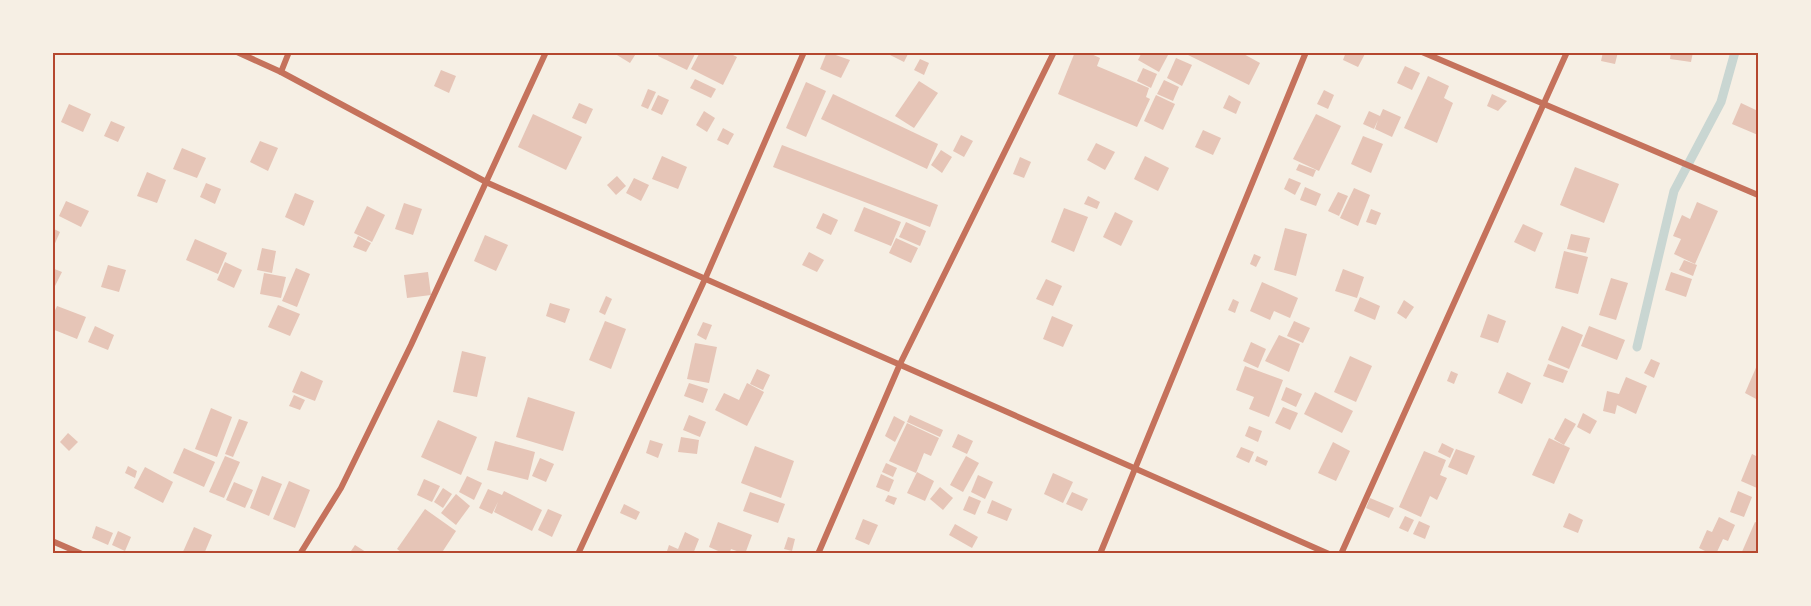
<svg xmlns="http://www.w3.org/2000/svg" width="1811" height="606" font-family="Spectral,serif">
<style>
.lines{fill:none;stroke-linecap:round;stroke-linejoin:round}
.stream{stroke:#c9d6d2;stroke-width:9}
.building{fill:#e6c5b7}
.minor{stroke:#c5725c;stroke-width:6}
.neatline{fill:none;stroke:#b5482f;stroke-width:2}
</style>
<rect width="100%" height="100%" fill="#f6efe4"/>
<g class="lines">
<!-- stream -->
<path class="stream" d="M 1637,347 L 1674,191 L 1721,102 L 1735,52"/>
</g>
<!-- building -->
<g class="building">
<path d="M 612,52 L 637,52 L 630,63 Z"/>
<path d="M 660,52 L 696,52 L 687,70 L 658,56 Z"/>
<path d="M 700,52 L 727,52 L 737,57 L 723,85 L 691,69 Z"/>
<path d="M 827,52 L 850,60 L 841,78 L 820,69 Z"/>
<path d="M 884,52 L 909,52 L 904,62 Z"/>
<path d="M 1075,52 L 1087,52 L 1100,58 L 1097,66 L 1149,88 L 1146,97 L 1150,99 L 1137,127 L 1058,94 Z"/>
<path d="M 1142,52 L 1163,52 L 1168,55 L 1159,72 L 1138,60 Z"/>
<path d="M 1182,52 L 1240,52 L 1260,63 L 1249,85 Z"/>
<path d="M 1346,52 L 1366,52 L 1358,67 L 1343,60 Z"/>
<path d="M 1603,52 L 1618,52 L 1615,64 L 1601,61 Z"/>
<path d="M 1671,52 L 1693,52 L 1691,62 L 1670,59 Z"/>
<path d="M 1176,58 L 1192,65 L 1182,86 L 1167,78 Z"/>
<path d="M 920,59 L 929,63 L 924,75 L 914,70 Z"/>
<path d="M 1405,66 L 1420,73 L 1412,90 L 1397,83 Z"/>
<path d="M 1143,68 L 1157,74 L 1151,88 L 1137,81 Z"/>
<path d="M 441,70 L 456,76 L 449,93 L 434,86 Z"/>
<path d="M 1428,76 L 1449,86 L 1444,98 L 1453,103 L 1437,143 L 1404,128 Z"/>
<path d="M 695,79 L 716,89 L 711,98 L 690,88 Z"/>
<path d="M 1164,80 L 1179,87 L 1173,101 L 1157,94 Z"/>
<path d="M 919,81 L 938,93 L 914,128 L 895,116 Z"/>
<path d="M 806,82 L 826,91 L 806,137 L 786,128 Z"/>
<path d="M 648,89 L 656,92 L 648,109 L 641,106 Z"/>
<path d="M 1324,90 L 1334,95 L 1328,109 L 1317,104 Z"/>
<path d="M 833,94 L 938,144 L 927,169 L 821,119 Z"/>
<path d="M 1492,94 L 1507,101 L 1498,111 L 1487,106 Z"/>
<path d="M 658,95 L 669,100 L 662,115 L 651,110 Z"/>
<path d="M 1156,95 L 1175,104 L 1163,130 L 1144,121 Z"/>
<path d="M 1229,95 L 1241,102 L 1236,114 L 1223,108 Z"/>
<path d="M 579,103 L 593,109 L 586,124 L 572,118 Z"/>
<path d="M 1741,103 L 1758,111 L 1758,135 L 1732,124 Z"/>
<path d="M 69,104 L 91,114 L 83,132 L 61,122 Z"/>
<path d="M 1383,109 L 1401,117 L 1392,137 L 1375,129 L 1378,120 L 1374,129 L 1363,124 L 1369,111 L 1380,116 Z"/>
<path d="M 704,111 L 715,118 L 707,132 L 696,125 Z"/>
<path d="M 533,114 L 582,137 L 566,170 L 518,147 Z"/>
<path d="M 1316,114 L 1341,126 L 1319,171 L 1293,159 Z"/>
<path d="M 111,121 L 125,127 L 118,142 L 104,136 Z"/>
<path d="M 723,128 L 734,134 L 728,145 L 717,140 Z"/>
<path d="M 1203,130 L 1221,138 L 1213,155 L 1195,147 Z"/>
<path d="M 961,135 L 973,141 L 964,157 L 953,151 Z"/>
<path d="M 1363,136 L 1383,144 L 1371,173 L 1351,164 Z"/>
<path d="M 260,141 L 278,148 L 268,171 L 250,162 Z"/>
<path d="M 1096,143 L 1115,152 L 1105,170 L 1087,160 Z"/>
<path d="M 782,145 L 938,205 L 930,227 L 773,167 Z"/>
<path d="M 182,148 L 206,158 L 197,178 L 173,169 Z"/>
<path d="M 941,150 L 952,157 L 942,173 L 931,165 Z"/>
<path d="M 662,156 L 687,167 L 678,189 L 652,179 Z"/>
<path d="M 1145,156 L 1169,168 L 1158,191 L 1134,179 Z"/>
<path d="M 1020,157 L 1031,162 L 1024,178 L 1013,174 Z"/>
<path d="M 1299,164 L 1316,170 L 1313,177 L 1296,170 Z"/>
<path d="M 1575,167 L 1619,184 L 1604,223 L 1560,205 Z"/>
<path d="M 147,172 L 166,180 L 157,203 L 137,196 Z"/>
<path d="M 617,176 L 626,186 L 616,195 L 607,185 Z"/>
<path d="M 634,178 L 649,185 L 641,201 L 626,193 Z"/>
<path d="M 1289,178 L 1301,183 L 1295,195 L 1284,189 Z"/>
<path d="M 206,183 L 221,189 L 215,204 L 200,197 Z"/>
<path d="M 1305,187 L 1321,194 L 1316,206 L 1300,200 Z"/>
<path d="M 1354,188 L 1370,195 L 1358,226 L 1340,218 Z"/>
<path d="M 1338,192 L 1348,196 L 1339,216 L 1328,211 Z"/>
<path d="M 295,193 L 314,201 L 304,226 L 285,217 Z"/>
<path d="M 1088,196 L 1100,202 L 1097,209 L 1084,204 Z"/>
<path d="M 66,201 L 89,211 L 81,227 L 59,216 Z"/>
<path d="M 1697,202 L 1718,211 L 1695,264 L 1674,254 L 1681,239 L 1673,236 L 1682,215 L 1690,219 Z"/>
<path d="M 404,203 L 422,209 L 413,235 L 395,229 Z"/>
<path d="M 367,206 L 385,215 L 372,242 L 354,233 Z"/>
<path d="M 864,207 L 901,222 L 891,246 L 854,231 Z"/>
<path d="M 1064,208 L 1088,217 L 1074,252 L 1051,242 Z"/>
<path d="M 1371,209 L 1381,213 L 1376,225 L 1366,222 Z"/>
<path d="M 1115,212 L 1133,221 L 1121,246 L 1103,237 Z"/>
<path d="M 823,213 L 838,220 L 831,235 L 816,228 Z"/>
<path d="M 906,222 L 926,231 L 920,246 L 899,237 Z"/>
<path d="M 1523,224 L 1543,233 L 1535,252 L 1514,242 Z"/>
<path d="M 52,228 L 60,232 L 52,250 Z"/>
<path d="M 1285,228 L 1307,234 L 1296,276 L 1274,270 Z"/>
<path d="M 1571,234 L 1590,238 L 1586,253 L 1567,249 Z"/>
<path d="M 485,235 L 508,245 L 496,271 L 474,261 Z"/>
<path d="M 358,236 L 371,243 L 366,252 L 353,247 Z"/>
<path d="M 896,238 L 918,248 L 911,263 L 889,253 Z"/>
<path d="M 195,239 L 227,253 L 218,274 L 186,260 Z"/>
<path d="M 262,248 L 276,251 L 272,273 L 257,270 Z"/>
<path d="M 1564,251 L 1588,257 L 1578,294 L 1555,288 Z"/>
<path d="M 809,252 L 824,260 L 817,272 L 802,265 Z"/>
<path d="M 1254,254 L 1261,257 L 1256,267 L 1250,264 Z"/>
<path d="M 1684,260 L 1697,265 L 1693,276 L 1679,270 Z"/>
<path d="M 225,262 L 242,270 L 234,288 L 217,280 Z"/>
<path d="M 108,265 L 126,270 L 119,292 L 101,287 Z"/>
<path d="M 52,268 L 62,272 L 52,292 Z"/>
<path d="M 296,268 L 310,274 L 297,307 L 282,301 Z"/>
<path d="M 1343,269 L 1364,277 L 1357,298 L 1335,291 Z"/>
<path d="M 428,272 L 431,295 L 407,298 L 404,275 Z"/>
<path d="M 1671,272 L 1692,279 L 1686,297 L 1665,290 Z"/>
<path d="M 264,273 L 286,277 L 281,298 L 260,294 Z"/>
<path d="M 1611,278 L 1628,283 L 1616,320 L 1599,315 Z"/>
<path d="M 1046,279 L 1062,286 L 1053,306 L 1036,299 Z"/>
<path d="M 1262,282 L 1298,298 L 1290,318 L 1274,311 L 1270,320 L 1250,311 Z"/>
<path d="M 606,296 L 612,299 L 605,315 L 599,312 Z"/>
<path d="M 1360,297 L 1380,306 L 1375,320 L 1354,311 Z"/>
<path d="M 1233,299 L 1239,302 L 1235,313 L 1228,310 Z"/>
<path d="M 1404,300 L 1414,307 L 1406,319 L 1397,313 Z"/>
<path d="M 550,303 L 570,309 L 565,323 L 546,316 Z"/>
<path d="M 278,305 L 300,314 L 290,336 L 268,327 Z"/>
<path d="M 57,306 L 86,317 L 77,339 L 52,329 L 52,317 Z"/>
<path d="M 1488,314 L 1506,321 L 1498,343 L 1480,337 Z"/>
<path d="M 1052,316 L 1073,325 L 1063,347 L 1043,339 Z"/>
<path d="M 605,321 L 626,329 L 611,369 L 589,360 Z"/>
<path d="M 1294,321 L 1310,328 L 1303,343 L 1287,336 Z"/>
<path d="M 703,322 L 712,325 L 706,340 L 697,335 Z"/>
<path d="M 95,326 L 114,335 L 108,350 L 88,342 Z"/>
<path d="M 1562,326 L 1583,335 L 1569,369 L 1548,360 Z"/>
<path d="M 1589,326 L 1625,340 L 1617,360 L 1581,346 Z"/>
<path d="M 1279,335 L 1300,344 L 1289,372 L 1265,361 Z"/>
<path d="M 1251,342 L 1266,349 L 1258,368 L 1243,361 Z"/>
<path d="M 695,343 L 717,347 L 709,383 L 687,379 Z"/>
<path d="M 462,351 L 486,357 L 477,397 L 453,392 Z"/>
<path d="M 1350,356 L 1372,366 L 1356,402 L 1334,392 Z"/>
<path d="M 1651,359 L 1660,363 L 1654,378 L 1644,373 Z"/>
<path d="M 1758,363 L 1758,400 L 1745,393 Z"/>
<path d="M 1548,364 L 1568,371 L 1563,383 L 1543,376 Z"/>
<path d="M 1245,366 L 1283,380 L 1269,417 L 1249,409 L 1254,397 L 1236,390 Z"/>
<path d="M 757,369 L 770,375 L 763,390 L 750,384 Z"/>
<path d="M 301,371 L 323,381 L 315,401 L 292,392 Z"/>
<path d="M 1451,371 L 1458,374 L 1454,384 L 1447,381 Z"/>
<path d="M 1507,372 L 1531,383 L 1522,404 L 1498,393 Z"/>
<path d="M 1626,377 L 1647,386 L 1636,414 L 1617,405 L 1615,414 L 1603,411 L 1607,391 L 1619,394 Z"/>
<path d="M 689,383 L 708,389 L 703,403 L 684,396 Z"/>
<path d="M 747,383 L 764,392 L 747,426 L 715,410 L 724,393 L 739,400 Z"/>
<path d="M 1286,387 L 1302,394 L 1296,407 L 1281,400 Z"/>
<path d="M 1315,392 L 1353,411 L 1342,433 L 1304,414 Z"/>
<path d="M 294,395 L 305,400 L 300,410 L 289,406 Z"/>
<path d="M 528,397 L 575,412 L 563,451 L 516,437 Z"/>
<path d="M 1283,407 L 1298,413 L 1290,430 L 1275,423 Z"/>
<path d="M 211,408 L 232,417 L 217,457 L 195,449 Z"/>
<path d="M 1583,413 L 1597,421 L 1590,434 L 1577,427 Z"/>
<path d="M 689,415 L 706,422 L 700,437 L 683,430 Z"/>
<path d="M 910,415 L 943,430 L 940,437 L 907,422 Z"/>
<path d="M 894,416 L 905,422 L 895,442 L 885,436 Z"/>
<path d="M 1565,418 L 1576,424 L 1564,445 L 1554,439 Z"/>
<path d="M 239,419 L 248,422 L 233,457 L 225,454 Z"/>
<path d="M 438,420 L 477,437 L 461,475 L 421,457 Z"/>
<path d="M 907,423 L 939,438 L 931,456 L 924,453 L 916,473 L 889,461 Z"/>
<path d="M 1249,426 L 1262,431 L 1258,442 L 1245,436 Z"/>
<path d="M 68,433 L 78,442 L 69,451 L 60,442 Z"/>
<path d="M 958,434 L 973,441 L 967,454 L 952,447 Z"/>
<path d="M 681,437 L 699,440 L 697,454 L 678,452 Z"/>
<path d="M 1549,438 L 1570,448 L 1554,484 L 1532,475 Z"/>
<path d="M 650,440 L 663,444 L 658,458 L 646,453 Z"/>
<path d="M 495,441 L 535,452 L 528,480 L 487,470 Z"/>
<path d="M 1333,442 L 1350,451 L 1336,481 L 1318,473 Z"/>
<path d="M 1442,443 L 1454,449 L 1450,458 L 1438,452 Z"/>
<path d="M 755,446 L 794,461 L 781,498 L 741,483 Z"/>
<path d="M 1241,447 L 1254,452 L 1249,463 L 1236,457 Z"/>
<path d="M 184,448 L 215,462 L 204,487 L 173,473 Z"/>
<path d="M 1456,449 L 1475,456 L 1467,475 L 1448,467 Z"/>
<path d="M 1424,451 L 1446,460 L 1440,475 L 1447,478 L 1437,500 L 1430,496 L 1421,517 L 1399,507 Z"/>
<path d="M 1752,454 L 1758,457 L 1757,488 L 1741,481 Z"/>
<path d="M 225,456 L 240,462 L 224,498 L 209,492 Z"/>
<path d="M 966,456 L 979,463 L 963,492 L 950,485 Z"/>
<path d="M 1257,456 L 1268,461 L 1266,466 L 1255,461 Z"/>
<path d="M 540,458 L 554,464 L 546,482 L 532,476 Z"/>
<path d="M 886,463 L 897,468 L 893,477 L 882,472 Z"/>
<path d="M 128,466 L 137,471 L 135,478 L 125,473 Z"/>
<path d="M 145,467 L 173,482 L 163,503 L 134,488 Z"/>
<path d="M 917,472 L 934,481 L 925,501 L 907,493 Z"/>
<path d="M 1053,473 L 1073,482 L 1063,503 L 1044,494 Z"/>
<path d="M 881,474 L 894,480 L 889,492 L 876,487 Z"/>
<path d="M 978,475 L 993,482 L 985,499 L 971,492 Z"/>
<path d="M 262,476 L 282,484 L 269,516 L 250,508 Z"/>
<path d="M 467,476 L 482,483 L 474,500 L 459,492 Z"/>
<path d="M 424,479 L 440,486 L 432,502 L 417,495 Z"/>
<path d="M 289,481 L 310,490 L 295,528 L 273,519 Z"/>
<path d="M 234,482 L 253,490 L 245,508 L 226,500 Z"/>
<path d="M 940,487 L 953,498 L 943,510 L 930,499 Z"/>
<path d="M 443,488 L 452,494 L 443,508 L 434,502 Z"/>
<path d="M 488,489 L 502,495 L 504,491 L 542,510 L 532,531 L 494,512 L 498,502 L 492,514 L 479,508 Z"/>
<path d="M 1738,491 L 1752,497 L 1744,517 L 1730,512 Z"/>
<path d="M 750,492 L 785,504 L 778,523 L 743,511 Z"/>
<path d="M 1072,492 L 1088,499 L 1082,511 L 1066,504 Z"/>
<path d="M 456,494 L 470,506 L 456,525 L 441,513 Z"/>
<path d="M 888,495 L 897,498 L 894,505 L 885,501 Z"/>
<path d="M 969,496 L 981,501 L 975,515 L 963,510 Z"/>
<path d="M 1370,498 L 1394,508 L 1389,518 L 1366,508 Z"/>
<path d="M 992,500 L 1012,509 L 1007,521 L 987,513 Z"/>
<path d="M 624,504 L 640,512 L 636,520 L 620,513 Z"/>
<path d="M 425,509 L 456,531 L 441,554 L 404,554 L 397,549 Z"/>
<path d="M 548,509 L 562,515 L 552,537 L 538,530 Z"/>
<path d="M 1569,513 L 1583,520 L 1578,533 L 1563,527 Z"/>
<path d="M 1405,516 L 1414,520 L 1408,532 L 1399,528 Z"/>
<path d="M 1719,517 L 1735,525 L 1728,541 L 1723,539 L 1716,554 L 1711,554 L 1699,548 L 1707,530 L 1712,532 Z"/>
<path d="M 863,519 L 878,525 L 869,545 L 855,539 Z"/>
<path d="M 1419,521 L 1430,526 L 1425,539 L 1413,534 Z"/>
<path d="M 718,522 L 752,535 L 745,554 L 731,549 L 729,554 L 725,554 L 709,547 Z"/>
<path d="M 1755,522 L 1758,523 L 1758,554 L 1741,554 Z"/>
<path d="M 955,524 L 978,537 L 972,548 L 949,535 Z"/>
<path d="M 96,526 L 113,533 L 108,545 L 92,538 Z"/>
<path d="M 194,527 L 212,535 L 204,554 L 182,554 Z"/>
<path d="M 118,531 L 131,537 L 125,551 L 112,545 Z"/>
<path d="M 685,532 L 699,539 L 693,554 L 666,554 L 669,545 L 678,549 Z"/>
<path d="M 788,537 L 795,539 L 792,551 L 784,549 Z"/>
<path d="M 355,545 L 369,554 L 349,554 Z"/>
</g>
<g class="lines">
<!-- minor -->
<g class="minor">
<path d="M 237,52 L 281,72 L 488,183 L 1329,554"/>
<path d="M 1422,52 L 1758,195"/>
<path d="M 281,72 L 289,52"/>
<path d="M 52,541 L 82,554"/>
<path d="M 300,554 L 341,488 L 411,345 L 546,52"/>
<path d="M 578,554 L 705,279 L 804,52"/>
<path d="M 818,554 L 900,364 L 1054,52"/>
<path d="M 1100,554 L 1306,52"/>
<path d="M 1341,554 L 1567,52"/>
</g>
</g>
<!-- border -->
<rect width="1811" height="606" fill="none" stroke="#f6efe4" stroke-width="108"/>
<rect x="54" y="54" width="1703" height="498" class="neatline"/>
</svg>
